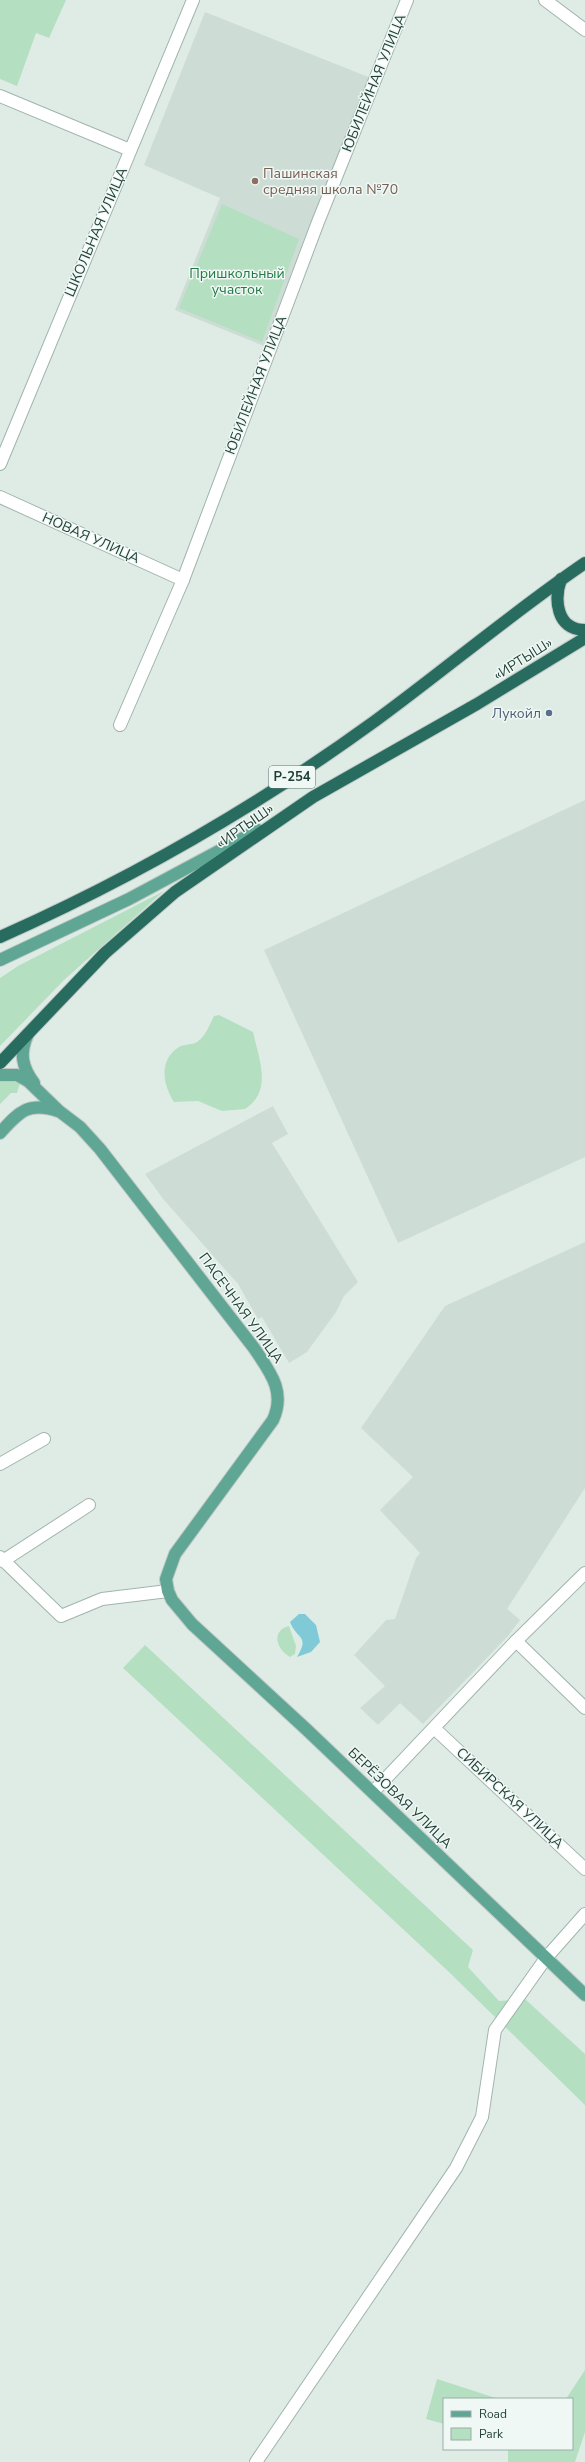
<svg xmlns="http://www.w3.org/2000/svg" width="585" height="2462" font-family="'Nunito Sans',sans-serif">
<style>
.built{fill:#cddcd5}
.green{fill:#b5dfc1}
.water{fill:#80c9d7}
.lines{fill:none;stroke-linecap:round;stroke-linejoin:round}
.minor-casing{stroke:#a1b4ad;stroke-width:14}
.major-casing{stroke:#c0c9c6;stroke-width:14}
.highway-casing{stroke:#c0c9c6;stroke-width:14}
.minor{stroke:#fff;stroke-width:12}
.major{stroke:#5fa694;stroke-width:12}
.highway{stroke:#276c5e;stroke-width:12}
.education-dot{fill:#8d6e63;stroke:#eff8f4;stroke-width:1.5}
.service-dot{fill:#5c6f8a;stroke:#eff8f4;stroke-width:1.5}
.labels{text-anchor:middle;dominant-baseline:central;stroke-width:3;stroke-linejoin:round;paint-order:stroke}
.shield{fill:#eff8f4;stroke:#5d756e;stroke-width:1}
.shield-label{font-size:13px;font-weight:bold;fill:#1e3d35}
.street-label{font-size:14px;fill:#1e3d35;stroke:#eff8f4}
.education-label{font-size:14px;fill:#785e54;stroke:#eff8f4;text-anchor:start}
.park-label{font-size:14px;fill:#257845;stroke:#eff8f4}
.service-label{font-size:14px;fill:#4e5e75;stroke:#eff8f4;text-anchor:end}
</style>
<rect width="100%" height="100%" fill="#dfece6"/>
<!-- built -->
<g class="built">
<path d="M 205,12 L 371,78 L 307,231 L 264,346 L 175,310 L 220,198 L 144,165 Z"/>
<path d="M 585,800 L 585,1157 L 398,1243 L 264,950 Z"/>
<path d="M 273,1106 L 288,1134 L 272,1143 L 358,1282 L 344,1296 L 336,1312 L 307,1352 L 289,1363 L 262,1317 L 258,1319 L 238,1284 L 164,1200 L 145,1174 Z"/>
<path d="M 585,1242 L 585,1488 L 507,1609 L 520,1620 L 508,1636 L 423,1724 L 400,1703 L 378,1725 L 360,1708 L 385,1686 L 354,1655 L 386,1620 L 395,1619 L 416,1558 L 420,1553 L 380,1510 L 413,1477 L 361,1428 L 445,1306 Z"/>
</g>
<!-- green -->
<g class="green">
<path d="M 0,0 L 66,0 L 49,38 L 36,33 L 17,86 L 0,79 Z"/>
<path d="M 222,204 L 299,239 L 262,342 L 179,308 Z"/>
<path d="M 164,891 L 64,980 L 0,1046 L 0,978 L 18,966 Z"/>
<path d="M 219,1015 L 253,1032 C 259,1059 273,1091 245,1109 L 222,1111 L 198,1101 L 174,1102 C 163,1085 158,1060 179,1047 C 184,1044 192,1045 197,1042 C 205,1037 210,1024 214,1016 Z"/>
<path d="M 11,1080 L 20,1083 L 17,1093 L 11,1093 L 0,1104 L 0,1081 Z"/>
<path d="M 289,1626 L 296,1646 L 295,1654 L 290,1657 C 277,1650 270,1631 289,1626 Z"/>
<path d="M 145,1645 L 473,1950 L 468,1967 L 499,2001 L 525,1999 L 585,2054 L 585,2105 L 450,1973 L 123,1668 Z"/>
<path d="M 585,2370 L 585,2432 L 575,2462 L 508,2462 L 508,2449 L 572,2449 L 572,2399 L 566,2399 Z"/>
<path d="M 437,2379 L 499,2399 L 444,2399 L 444,2424 L 426,2419 Z"/>
</g>
<!-- water -->
<path class="water" d="M 299,1614 L 305,1614 L 316,1625 L 320,1642 L 311,1652 L 297,1657 C 310,1635 297,1640 290,1622 Z"/>
<g class="lines">
<!-- minor casing -->
<g class="minor-casing">
<g id="minor">
<path d="M 545,0 L 585,30"/>
<path d="M 0,96 L 130,150"/>
<path d="M 0,464 L 193,0"/>
<path d="M 0,497 L 183,580"/>
<path d="M 120,725 L 183,580 L 318,222 L 407,0"/>
<path d="M 0,1464 L 44,1439"/>
<path d="M 0,1557 L 61,1616 L 102,1599 L 168,1591"/>
<path d="M 3,1561 L 89,1505"/>
<path d="M 516,1641 L 585,1708"/>
<path d="M 434,1728 L 585,1869"/>
<path d="M 373,1792 L 516,1641 L 585,1573"/>
<path d="M 256,2462 L 456,2168 L 482,2117 L 495,2030 L 546,1958 L 585,1914"/>
</g>
</g>
<!-- major casing -->
<g class="major-casing">
<g id="major">
<path d="M 0,960 L 129,899 L 258,830"/>
<path d="M 28,1034 C 19,1053 22,1067 34,1083"/>
<path d="M 0,1075 L 17,1075 L 28,1081 L 59,1111 L 80,1127 L 100,1149 L 254,1348 C 270,1372 286,1391 273,1420 L 175,1554 L 166,1579 L 168,1591 L 172,1600 L 192,1624 L 306,1729 L 585,1995"/>
<path d="M 0,1133 C 19,1112 28,1101 58,1111"/>
</g>
</g>
<!-- highway casing -->
<g class="highway-casing">
<g id="highway">
<path d="M 561,579 C 554,599 556,630 585,630"/>
<path d="M 0,937 C 133,878 258,806 375,721 C 446,669 513,612 585,563"/>
<path d="M 0,1063 L 105,953 L 175,892 L 313,797 L 477,704 L 585,638"/>
</g>
</g>
<!-- minor -->
<use href="#minor" class="minor"/>
<!-- major -->
<use href="#major" class="major"/>
<!-- highway -->
<use href="#highway" class="highway"/>
</g>
<!-- markers -->
<circle class="education-dot" cx="255" cy="181" r="4"/>
<circle class="service-dot" cx="549" cy="713" r="4"/>
<g class="labels">
<!-- shield labels -->
<rect class="shield" x="269" y="766" width="46" height="22" rx="3"/>
<g class="shield-label">
<text x="292" y="777">Р-254</text>
</g>
<!-- street labels -->
<g class="street-label">
<text transform="translate(374 83) rotate(-68)">ЮБИЛЕЙНАЯ УЛИЦА</text>
<text transform="translate(96 232) rotate(-67)">ШКОЛЬНАЯ УЛИЦА</text>
<text transform="translate(256 385) rotate(-69)">ЮБИЛЕЙНАЯ УЛИЦА</text>
<text transform="translate(91 538) rotate(24)">НОВАЯ УЛИЦА</text>
<text transform="translate(523 659) rotate(-32)">«ИРТЫШ»</text>
<text transform="translate(245 826) rotate(-35)">«ИРТЫШ»</text>
<text transform="translate(241 1308) rotate(54)">ПАСЕЧНАЯ УЛИЦА</text>
<text transform="translate(400 1798) rotate(44)">БЕРЁЗОВАЯ УЛИЦА</text>
<text transform="translate(510 1798) rotate(43)">СИБИРСКАЯ УЛИЦА</text>
</g>
<!-- education labels -->
<g class="education-label">
<text x="263" y="173">Пашинская<tspan x="263" dy="16">средняя школа №70</tspan></text>
</g>
<!-- park labels -->
<g class="park-label">
<text x="237" y="273">Пришкольный<tspan x="237" dy="16">участок</tspan></text>
</g>
<!-- service labels -->
<g class="service-label">
<text x="541" y="713">Лукойл</text>
</g>
</g>
<!-- legend -->
<rect x="443" y="2398" width="130" height="52" fill="#eff8f4" stroke="#9bada8"/>
<rect x="451" y="2411" width="20" height="6" fill="#5fa694" stroke="#9bada8"/>
<text x="479" y="2418" font-size="12" fill="#1e3d35">Road</text>
<rect x="451" y="2428" width="20" height="12" fill="#b5dfc1" stroke="#9bada8"/>
<text x="479" y="2438" font-size="12" fill="#1e3d35">Park</text>
</svg>
